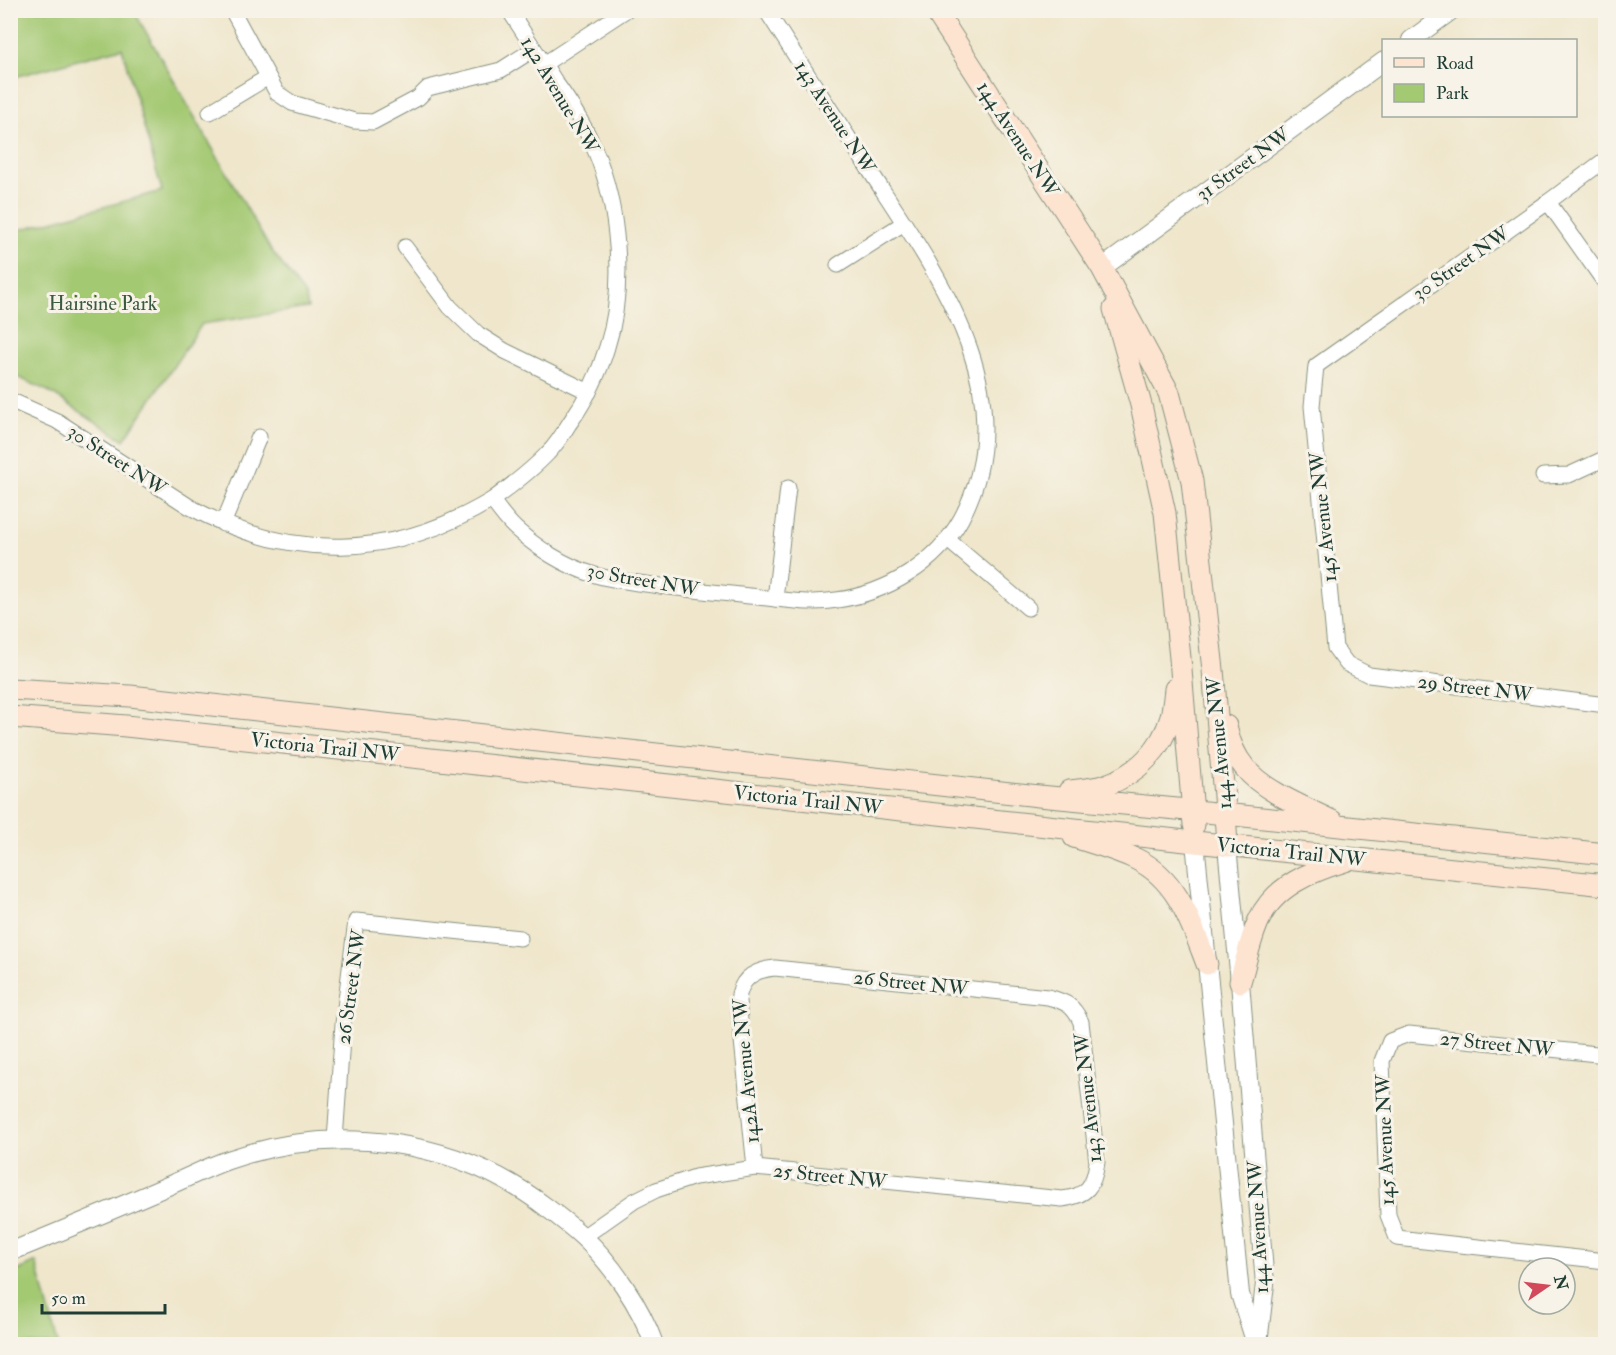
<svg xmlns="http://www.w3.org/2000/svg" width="1616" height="1355" font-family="'IM FELL Double Pica',serif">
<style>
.green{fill:#a4c973;stroke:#628354;stroke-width:1.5}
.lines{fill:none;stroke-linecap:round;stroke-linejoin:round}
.minor-casing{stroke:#879280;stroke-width:17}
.tertiary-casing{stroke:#879280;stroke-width:20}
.secondary-casing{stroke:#879280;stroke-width:23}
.minor{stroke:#fff;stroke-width:15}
.tertiary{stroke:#fff;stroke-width:18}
.secondary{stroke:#fde4d1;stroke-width:21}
.labels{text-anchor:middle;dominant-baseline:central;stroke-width:6;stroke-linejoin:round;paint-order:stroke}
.street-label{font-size:20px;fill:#1f3d34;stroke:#f7f3e8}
.park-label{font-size:20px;fill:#3a5941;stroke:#f7f3e8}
</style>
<rect width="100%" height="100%" fill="#f7f3e8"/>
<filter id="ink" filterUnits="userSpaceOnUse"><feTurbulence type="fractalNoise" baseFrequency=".0167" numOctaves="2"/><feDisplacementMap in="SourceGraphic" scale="12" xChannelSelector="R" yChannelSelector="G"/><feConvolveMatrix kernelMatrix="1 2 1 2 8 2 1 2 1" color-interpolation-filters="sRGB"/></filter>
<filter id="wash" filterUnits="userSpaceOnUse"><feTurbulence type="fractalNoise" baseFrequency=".008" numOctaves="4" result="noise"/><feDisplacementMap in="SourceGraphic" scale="24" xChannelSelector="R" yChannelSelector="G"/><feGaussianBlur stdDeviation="1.35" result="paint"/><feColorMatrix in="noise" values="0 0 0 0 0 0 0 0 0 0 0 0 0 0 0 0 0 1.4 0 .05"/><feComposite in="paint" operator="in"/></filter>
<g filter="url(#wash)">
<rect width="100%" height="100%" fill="#efe6cb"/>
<!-- green -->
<g class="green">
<path d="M 11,10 L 134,11 L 269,247 L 305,295 L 308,308 L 202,324 L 124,440 L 48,391 L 11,374 L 11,232 L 162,191 L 122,48 L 11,78 Z"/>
<path d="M 36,1262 L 58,1344 L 11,1344 L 11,1274 Z"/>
</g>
</g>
<g filter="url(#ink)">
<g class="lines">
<!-- minor casing -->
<g class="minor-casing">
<g id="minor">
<path d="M 232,10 L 277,93 L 292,103 L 354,121 L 373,122 L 418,98 L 428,88 L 501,70 L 534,49"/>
<path d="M 544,64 L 626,10"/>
<path d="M 210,112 L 268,77"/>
<path d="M 1606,159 L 1548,202 L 1316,366 L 1312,406 L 1335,648 L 1347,664 L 1369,675 L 1606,705"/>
<path d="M 1548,202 L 1606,284"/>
<path d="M 405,247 L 450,307 L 478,334 L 505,351 L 589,392"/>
<path d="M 838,265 L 904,223"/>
<path d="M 10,400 L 57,421 L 190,507 C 290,562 394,559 492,500 C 499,510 507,521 516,529 C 537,548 565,566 592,574 C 607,579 623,581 638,583 C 675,588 712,592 749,596 C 778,599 808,605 837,600 C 887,593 936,564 961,519 C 1027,396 938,275 872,174 C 837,120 801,65 766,10"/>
<path d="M 1543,476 L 1569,475 L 1606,458"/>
<path d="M 492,500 C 511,486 531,471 548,453 C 556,445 563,434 569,424 C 586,400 599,374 607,347 C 626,288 619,207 595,150 C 585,126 571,104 556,83 C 541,59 525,35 509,10"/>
<path d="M 223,524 L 259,437"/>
<path d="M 948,540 L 1028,608"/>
<path d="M 775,599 L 788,488"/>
<path d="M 1606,1055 L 1409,1034 L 1390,1041 L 1382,1061 L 1388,1215 L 1397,1238 L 1606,1261"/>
<path d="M 335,1140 L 343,1024 L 356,921 L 520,938"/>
<path d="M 583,1237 L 634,1201 L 656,1190 L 695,1177 L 755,1168 L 1062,1199 C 1087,1196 1094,1186 1097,1162 L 1081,1022 C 1073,1005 1066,1002 1048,997 L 775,968 C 753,970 740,979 738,1001 L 755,1168"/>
</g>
</g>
<!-- tertiary casing -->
<g class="tertiary-casing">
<g id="tertiary">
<path d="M 1411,40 L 1452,10"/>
<path d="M 1102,268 L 1384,61"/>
<path d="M 1195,842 L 1240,1294 L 1256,1344"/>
<path d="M 1227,846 L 1240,982 L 1265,1284 L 1258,1343"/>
<path d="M 10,1252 C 64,1230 117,1208 170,1185 C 189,1177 208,1167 228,1160 C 335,1123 456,1138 546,1207 C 558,1216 571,1226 582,1236 C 611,1262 641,1307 654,1344"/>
</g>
</g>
<!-- secondary casing -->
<g class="secondary-casing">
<g id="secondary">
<path d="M 935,10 L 1102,268 L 1169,393 L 1192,481 L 1213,670 L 1224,796 L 1227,846"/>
<path d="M 1114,309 L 1141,405 L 1165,513 L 1180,658 L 1194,825"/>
<path d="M 10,689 L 130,696 L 1039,796 L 1177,809 L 1606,854"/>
<path d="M 10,717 L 126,726 L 1195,842 L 1606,885"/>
<path d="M 1226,726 C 1229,741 1235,756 1245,768 C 1263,791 1306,808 1332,821"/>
<path d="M 1069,791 C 1081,790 1094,789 1106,785 C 1137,774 1162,749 1171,717 C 1173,708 1174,698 1175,689"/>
<path d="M 1074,837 C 1095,844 1116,849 1136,859 C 1178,879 1191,923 1207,964"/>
<path d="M 1240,982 C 1246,962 1250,939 1259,920 C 1274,886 1312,871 1345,861"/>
</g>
</g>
<!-- minor -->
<use href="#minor" class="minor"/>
<!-- tertiary -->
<use href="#tertiary" class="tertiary"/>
<!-- secondary -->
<use href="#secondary" class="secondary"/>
</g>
</g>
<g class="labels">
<!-- street labels -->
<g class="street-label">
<text transform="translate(560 95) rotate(59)">142 Avenue NW</text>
<text transform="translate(835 117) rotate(57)">143 Avenue NW</text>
<text transform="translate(1018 139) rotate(57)">144 Avenue NW</text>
<text transform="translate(1243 164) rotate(-36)">31 Street NW</text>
<text transform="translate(1461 263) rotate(-35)">30 Street NW</text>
<text transform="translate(117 460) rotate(33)">30 Street NW</text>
<text transform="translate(1323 517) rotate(-96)">145 Avenue NW</text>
<text transform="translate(643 580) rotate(10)">30 Street NW</text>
<text transform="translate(1475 688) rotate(7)">29 Street NW</text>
<text transform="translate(1219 743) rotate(-95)">144 Avenue NW</text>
<text transform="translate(325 747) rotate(6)">Victoria Trail NW</text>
<text transform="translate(808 800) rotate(6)">Victoria Trail NW</text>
<text transform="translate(1291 852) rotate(6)">Victoria Trail NW</text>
<text transform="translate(911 983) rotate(6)">26 Street NW</text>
<text transform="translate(351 987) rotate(-82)">26 Street NW</text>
<text transform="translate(1497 1044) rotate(6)">27 Street NW</text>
<text transform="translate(746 1071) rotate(-95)">142A Avenue NW</text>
<text transform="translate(1088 1098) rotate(-96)">143 Avenue NW</text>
<text transform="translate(1385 1140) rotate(-92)">145 Avenue NW</text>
<text transform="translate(830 1176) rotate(6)">25 Street NW</text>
<text transform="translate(1258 1227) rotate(-93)">144 Avenue NW</text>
</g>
<!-- park labels -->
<g class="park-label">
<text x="103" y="303">Hairsine Park</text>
</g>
</g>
<!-- margin -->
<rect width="1616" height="1355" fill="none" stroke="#f7f3e8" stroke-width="36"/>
<!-- legend -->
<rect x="1382" y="39" width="195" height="78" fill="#f7f3e8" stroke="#a1aaa0" stroke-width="1.5"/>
<rect x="1394" y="58" width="30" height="9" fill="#fde4d1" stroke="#a1aaa0" stroke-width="1.5"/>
<text x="1436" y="69" font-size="18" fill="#1f3d34">Road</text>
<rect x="1394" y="84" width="30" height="18" fill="#a4c973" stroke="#a1aaa0" stroke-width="1.5"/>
<text x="1436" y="99" font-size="18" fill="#1f3d34">Park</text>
<!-- north arrow -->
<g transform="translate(1547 1286) rotate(76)"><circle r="28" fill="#f7f3e8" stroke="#a1aaa0" stroke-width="1.5"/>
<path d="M0-4.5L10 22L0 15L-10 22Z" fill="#d1495b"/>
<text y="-9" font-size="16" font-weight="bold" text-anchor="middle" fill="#1f3d34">N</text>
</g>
<!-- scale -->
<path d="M42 1304v9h123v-9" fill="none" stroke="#1f3d34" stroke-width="3"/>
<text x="51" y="1304" font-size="18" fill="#1f3d34" stroke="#f7f3e8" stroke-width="4.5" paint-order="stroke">50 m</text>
</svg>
